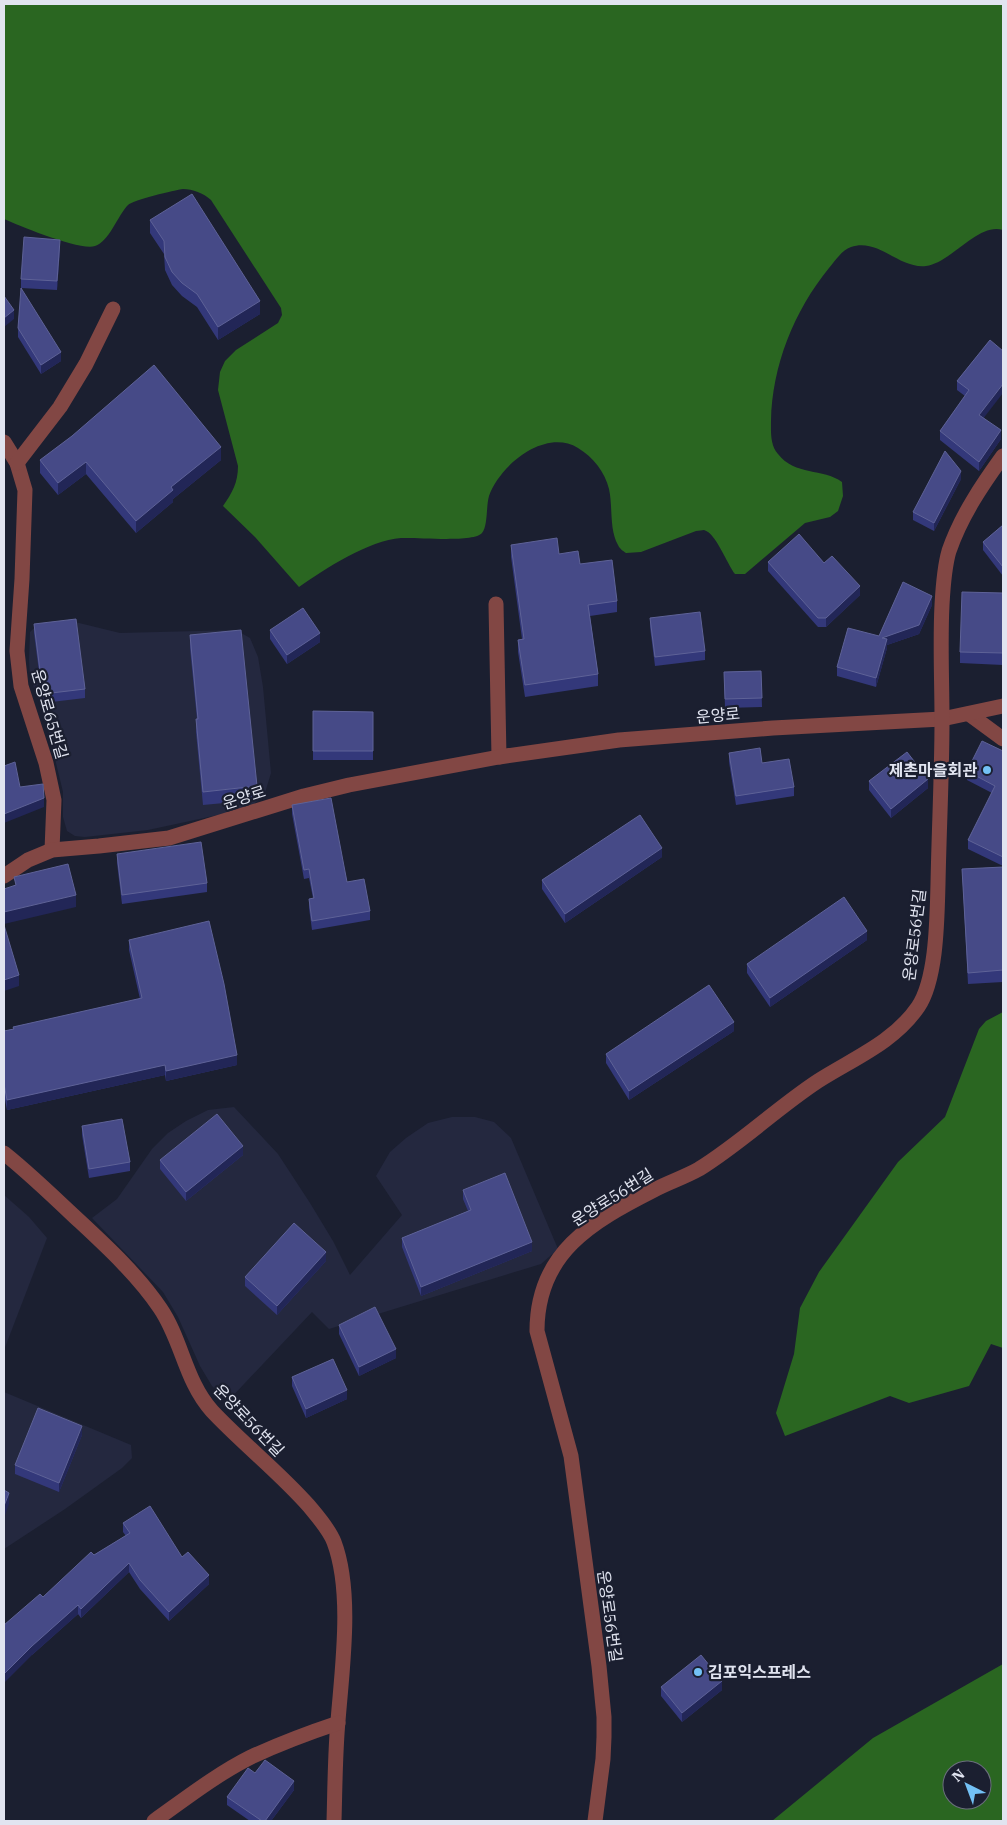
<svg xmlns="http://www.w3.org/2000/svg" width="1007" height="1825" font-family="'IBM Plex Serif','Noto Sans KR',serif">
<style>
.built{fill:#24283f}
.forest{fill:#2a6621;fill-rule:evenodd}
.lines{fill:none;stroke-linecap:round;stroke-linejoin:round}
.minor{stroke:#824744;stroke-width:15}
.wall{fill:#33387a}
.shaded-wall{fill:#222657}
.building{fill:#464a87;stroke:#5e6297}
.poi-dot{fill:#73c1f5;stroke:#1b1f30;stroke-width:2}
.labels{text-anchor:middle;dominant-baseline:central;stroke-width:4.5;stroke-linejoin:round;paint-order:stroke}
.street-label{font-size:16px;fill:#e1e4f0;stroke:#1b1f30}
.poi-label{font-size:16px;font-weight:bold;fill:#e1e4f0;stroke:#1b1f30;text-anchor:end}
</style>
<rect width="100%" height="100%" fill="#1b1f30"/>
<!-- built -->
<g class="built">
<path d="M 75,622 L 120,633 L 236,630 L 250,638 L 258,657 L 263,687 L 271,773 L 264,796 L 252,805 L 218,815 L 148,830 L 85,837 L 75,836 L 67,831 L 63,817 L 63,792 L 56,763 L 46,721 L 30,677 L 29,660 L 30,632 L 36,626 Z"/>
<path d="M 234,1107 L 278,1154 L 310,1203 L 333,1241 L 350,1275 L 402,1215 L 376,1176 L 390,1152 L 406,1138 L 428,1123 L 452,1117 L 475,1117 L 494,1122 L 511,1138 L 558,1249 L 541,1264 L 329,1329 L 312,1312 L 228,1401 L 212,1386 L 200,1366 L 178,1317 L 163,1292 L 92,1218 L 117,1199 L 152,1149 L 168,1133 L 186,1121 L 208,1110 Z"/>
<path d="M 4,1195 L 29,1217 L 47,1238 L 4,1350 Z"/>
<path d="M 4,1392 L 131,1445 L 132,1458 L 122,1468 L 65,1509 L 4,1549 Z"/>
</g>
<!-- forest -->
<g class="forest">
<path d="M 4,4 L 1003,4 L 1003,230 C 978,222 951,263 926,266 C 899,269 879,238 851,247 C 842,250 835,261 829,268 C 794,311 772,366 771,421 C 771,432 770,445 778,454 C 795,476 823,468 842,482 L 843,496 L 838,511 L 830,517 L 805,523 L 745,574 L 735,574 C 727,564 716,533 704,530 C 702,530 699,531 696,531 L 641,552 L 626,553 C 623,551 619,548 618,545 C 609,529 613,507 609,489 C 605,472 593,457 578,448 C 545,428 500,465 489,496 C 486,506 488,526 482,533 C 474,543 416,537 401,538 C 369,540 325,569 299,587 L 255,537 L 223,506 C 232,493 238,483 238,466 L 218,390 L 220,372 L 225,361 L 236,350 L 278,323 L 282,315 L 281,308 L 211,200 C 203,193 193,189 183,189 C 175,190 133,200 128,205 C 118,215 109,242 95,246 C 80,251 20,226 4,219 Z"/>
<path d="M 1003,1012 L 1003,1348 L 991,1344 L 969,1386 L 909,1403 L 890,1396 L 785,1436 L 776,1413 L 794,1354 L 800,1308 L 819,1272 L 898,1162 L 945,1117 L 979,1029 L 986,1021 Z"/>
<path d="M 1003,1664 L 1003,1821 L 772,1821 L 873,1738 ZM 952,1770 L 982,1770 L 982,1800 L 952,1800 Z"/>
</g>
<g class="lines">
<!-- minor -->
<g class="minor">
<path d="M 4,442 L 17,463 L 25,490 L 22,579 L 17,651 L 21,686 L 46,763 L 54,800 L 52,850"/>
<path d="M 17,463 L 60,407 L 86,364 L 113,309"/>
<path d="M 496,604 L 499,757"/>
<path d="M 969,714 L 1003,739"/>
<path d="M 4,876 L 28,860 L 52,850 L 99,846 L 169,838 L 304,796 L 349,785 L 499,757 L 619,740 L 773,728 L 942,719 L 1003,706"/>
<path d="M 4,1153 C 29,1173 52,1195 75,1217 C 105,1245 137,1274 160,1308 C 182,1340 185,1381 212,1411 C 243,1444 279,1472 309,1506 C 318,1517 329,1529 334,1542 C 353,1592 342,1669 338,1721 C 335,1754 335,1788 334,1821"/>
<path d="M 154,1821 C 185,1799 217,1774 251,1757 C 279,1744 308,1733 338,1723"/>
<path d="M 595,1821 L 603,1759 L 604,1737 L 604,1717 L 599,1666 L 571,1456 L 537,1331 C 537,1253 591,1222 654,1190 C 669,1182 685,1177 699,1169 C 741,1143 777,1108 818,1081 C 854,1058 893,1043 918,1007 C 937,979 937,917 938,884 C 939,829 942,774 942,720 C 942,681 940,643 942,605 C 943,587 944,568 949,551 C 961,516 982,485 1003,456"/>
</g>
</g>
<!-- wall -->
<g class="wall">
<path d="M 150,220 L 260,314 L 218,340 L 197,307 L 182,296 L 172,285 L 165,270 L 164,254 L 150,233 Z"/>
<path d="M 60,249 L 57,290 L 21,288 L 21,279 Z"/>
<path d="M 18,328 L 61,361 L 41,374 L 18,337 Z"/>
<path d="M 990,340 L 984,418 L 1001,439 L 979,471 L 940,440 L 940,431 L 965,396 L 957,390 L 957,381 Z"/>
<path d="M 40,460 L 221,460 L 173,499 L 173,502 L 136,533 L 86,474 L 58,495 L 40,473 Z"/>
<path d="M 961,479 L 934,531 L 913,520 L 913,512 Z"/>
<path d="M 1003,525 L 1003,576 L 983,550 L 983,542 Z"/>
<path d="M 511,545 L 559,554 L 580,564 L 617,601 L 617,612 L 590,616 L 598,674 L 598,686 L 525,697 L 518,652 L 518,640 L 522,639 L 511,557 Z"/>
<path d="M 768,562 L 824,563 L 860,595 L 826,627 L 818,627 L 768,571 Z"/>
<path d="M 1003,593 L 1003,665 L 960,663 L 960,652 Z"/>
<path d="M 932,605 L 919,634 L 887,645 L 887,648 L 876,687 L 837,676 L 837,667 L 879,636 Z"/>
<path d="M 650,618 L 705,651 L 705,660 L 655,666 L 650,627 Z"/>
<path d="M 34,624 L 85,689 L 85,698 L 43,703 L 34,633 Z"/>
<path d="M 270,630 L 320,642 L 287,664 L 270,639 Z"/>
<path d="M 190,635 L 257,786 L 257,800 L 203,805 L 196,732 L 196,719 L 197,719 L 190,648 Z"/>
<path d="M 761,671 L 762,707 L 725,708 L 724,672 Z"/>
<path d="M 313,711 L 373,712 L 373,760 L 313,760 Z"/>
<path d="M 1003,751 L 1003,866 L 968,849 L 968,840 L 992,793 L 967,780 L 967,771 Z"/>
<path d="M 729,753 L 762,763 L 794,787 L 794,796 L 736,805 L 729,762 Z"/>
<path d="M 869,781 L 928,788 L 891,818 L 869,790 Z"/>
<path d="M 292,805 L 347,882 L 370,911 L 370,920 L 312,930 L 309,908 L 309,899 L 313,898 L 309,878 L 304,879 L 292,814 Z"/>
<path d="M 117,854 L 207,883 L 207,892 L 122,904 L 117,863 Z"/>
<path d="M 662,857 L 565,923 L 542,889 L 542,880 Z"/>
<path d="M 1003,867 L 1003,982 L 968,984 L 962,869 Z"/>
<path d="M 129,940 L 237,1065 L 166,1081 L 165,1075 L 7,1110 L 4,1094 L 4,1031 L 13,1029 L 13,1027 L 140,999 L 129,950 Z"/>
<path d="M 867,940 L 770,1007 L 747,973 L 747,964 Z"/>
<path d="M 734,1031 L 629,1100 L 606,1063 L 606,1054 Z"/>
<path d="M 82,1126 L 130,1162 L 130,1171 L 89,1178 L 82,1135 Z"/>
<path d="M 243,1155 L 186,1201 L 160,1169 L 160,1160 Z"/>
<path d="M 463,1190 L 532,1251 L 421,1296 L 402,1247 L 402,1238 L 468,1211 L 463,1199 Z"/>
<path d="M 326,1261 L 277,1315 L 245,1286 L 245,1277 Z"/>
<path d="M 339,1325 L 396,1358 L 359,1376 L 339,1334 Z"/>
<path d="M 292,1377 L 347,1399 L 306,1418 L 292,1386 Z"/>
<path d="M 82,1435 L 59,1492 L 15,1474 L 15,1465 Z"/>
<path d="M 123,1523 L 182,1557 L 209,1584 L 169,1621 L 140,1589 L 129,1572 L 81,1618 L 78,1614 L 32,1655 L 43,1597 L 94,1555 L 126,1536 L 123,1532 Z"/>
<path d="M 661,1687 L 722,1690 L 682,1722 L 661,1696 Z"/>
<path d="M 255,1773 L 294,1790 L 271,1821 L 250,1821 L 227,1805 L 227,1797 Z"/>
</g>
<!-- shaded-wall -->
<g class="shaded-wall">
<path d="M 60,240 L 60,249 L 57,290 L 57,281 Z"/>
<path d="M 260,301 L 260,314 L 218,340 L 218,327 Z"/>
<path d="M 14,310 L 14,319 L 4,327 L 4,318 Z"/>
<path d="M 61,352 L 61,361 L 41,374 L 41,365 Z"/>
<path d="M 1003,384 L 1003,393 L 979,424 L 979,415 Z"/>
<path d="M 1001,430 L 1001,439 L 979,471 L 979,462 Z"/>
<path d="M 221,447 L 221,460 L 173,499 L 173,502 L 136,533 L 136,521 L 171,487 Z"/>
<path d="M 86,462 L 86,474 L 58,495 L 58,483 Z"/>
<path d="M 961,471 L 961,479 L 934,531 L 934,523 Z"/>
<path d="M 860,586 L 860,595 L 826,627 L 826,618 Z"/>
<path d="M 932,596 L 932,605 L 919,634 L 887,645 L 887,648 L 876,687 L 876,678 L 882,638 Z"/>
<path d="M 320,633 L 320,642 L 287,664 L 287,655 Z"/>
<path d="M 928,779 L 928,788 L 891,818 L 891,809 Z"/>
<path d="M 44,798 L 44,807 L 4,823 L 4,814 Z"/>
<path d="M 662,848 L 662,857 L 565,923 L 565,914 Z"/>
<path d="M 76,895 L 76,907 L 4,924 L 4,912 Z"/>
<path d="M 867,931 L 867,940 L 770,1007 L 770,998 Z"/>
<path d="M 19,975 L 19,986 L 4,991 L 4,980 Z"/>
<path d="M 734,1022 L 734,1031 L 629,1100 L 629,1091 Z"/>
<path d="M 237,1055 L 237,1065 L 166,1081 L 166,1071 Z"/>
<path d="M 165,1065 L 165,1075 L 7,1110 L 7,1100 Z"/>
<path d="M 243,1146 L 243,1155 L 186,1201 L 186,1192 Z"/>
<path d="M 532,1242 L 532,1251 L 421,1296 L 421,1287 Z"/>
<path d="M 326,1252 L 326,1261 L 277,1315 L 277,1306 Z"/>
<path d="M 396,1349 L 396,1358 L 359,1376 L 359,1367 Z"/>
<path d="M 347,1390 L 347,1399 L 306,1418 L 306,1409 Z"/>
<path d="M 82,1426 L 82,1435 L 59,1492 L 59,1483 Z"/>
<path d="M 9,1493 L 9,1504 L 4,1518 L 4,1506 Z"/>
<path d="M 129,1563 L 129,1572 L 81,1618 L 81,1609 Z"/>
<path d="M 209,1575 L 209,1584 L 169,1621 L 169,1612 Z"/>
<path d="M 78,1605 L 78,1614 L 32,1655 L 4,1683 L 4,1674 L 32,1646 Z"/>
<path d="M 722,1681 L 722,1690 L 682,1722 L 682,1713 Z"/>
<path d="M 294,1781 L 294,1790 L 271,1821 L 265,1821 Z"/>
</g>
<!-- building -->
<g class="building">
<path d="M 192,194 L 260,301 L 218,327 L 197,294 L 182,283 L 172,272 L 165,257 L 164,241 L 150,220 Z"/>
<path d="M 24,237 L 60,240 L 57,281 L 21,279 Z"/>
<path d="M 21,288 L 61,352 L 41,365 L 18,328 Z"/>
<path d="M 4,296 L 14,310 L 4,318 Z"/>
<path d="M 990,340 L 1003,351 L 1003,384 L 979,415 L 1001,430 L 979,462 L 940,431 L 969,390 L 957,381 Z"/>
<path d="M 154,365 L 221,447 L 171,487 L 173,490 L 136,521 L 86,462 L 58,483 L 40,460 L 72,436 Z"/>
<path d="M 945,451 L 961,471 L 934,523 L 913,512 Z"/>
<path d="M 1003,525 L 1003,567 L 983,542 Z"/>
<path d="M 799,534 L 824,563 L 832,556 L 860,586 L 826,618 L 818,618 L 768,562 Z"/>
<path d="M 557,538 L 559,554 L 578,551 L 580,564 L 612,560 L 617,601 L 588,605 L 598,674 L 525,685 L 518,640 L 524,639 L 511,545 Z"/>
<path d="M 903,582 L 932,596 L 919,625 L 882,638 L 887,639 L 876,678 L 837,667 L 848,628 L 879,636 Z"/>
<path d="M 962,592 L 1003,593 L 1003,653 L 960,652 Z"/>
<path d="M 303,608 L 320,633 L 287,655 L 270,630 Z"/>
<path d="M 700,612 L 705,651 L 655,657 L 650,618 Z"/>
<path d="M 76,619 L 85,689 L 43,694 L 34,624 Z"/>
<path d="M 241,630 L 257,786 L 203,792 L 196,719 L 198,719 L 190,635 Z"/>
<path d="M 761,671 L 762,698 L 725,699 L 724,672 Z"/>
<path d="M 313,711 L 373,712 L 373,751 L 313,751 Z"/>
<path d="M 982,741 L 1003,751 L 1003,857 L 968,840 L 995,786 L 967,771 Z"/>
<path d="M 760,748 L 762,763 L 789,759 L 794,787 L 736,796 L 729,753 Z"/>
<path d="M 907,752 L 928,779 L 891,809 L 869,781 Z"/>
<path d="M 15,762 L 20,787 L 43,784 L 44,798 L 4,814 L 4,766 Z"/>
<path d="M 331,798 L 347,882 L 364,879 L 370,911 L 312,921 L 309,899 L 314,898 L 309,869 L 304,870 L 292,805 Z"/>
<path d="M 640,815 L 662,848 L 565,914 L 542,880 Z"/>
<path d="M 201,842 L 207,883 L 122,895 L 117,854 Z"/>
<path d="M 68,864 L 76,895 L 4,912 L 4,889 L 16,885 L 14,877 Z"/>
<path d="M 1003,867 L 1003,970 L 968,973 L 962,869 Z"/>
<path d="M 844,897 L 867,931 L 770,998 L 747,964 Z"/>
<path d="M 209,921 L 224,984 L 237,1055 L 166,1071 L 165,1065 L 7,1100 L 4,1084 L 4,1031 L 14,1029 L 13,1027 L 142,998 L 129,940 Z"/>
<path d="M 4,925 L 19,975 L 4,980 Z"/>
<path d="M 709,985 L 734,1022 L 629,1091 L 606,1054 Z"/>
<path d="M 217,1114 L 243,1146 L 186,1192 L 160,1160 Z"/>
<path d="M 122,1119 L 130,1162 L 89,1169 L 82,1126 Z"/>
<path d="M 505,1173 L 532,1242 L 421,1287 L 402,1238 L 471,1210 L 463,1190 Z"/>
<path d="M 294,1223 L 326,1252 L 277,1306 L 245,1277 Z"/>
<path d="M 375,1307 L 396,1349 L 359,1367 L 339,1325 Z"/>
<path d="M 333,1359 L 347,1390 L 306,1409 L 292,1377 Z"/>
<path d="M 38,1408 L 82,1426 L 59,1483 L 15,1465 Z"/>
<path d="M 4,1490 L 9,1493 L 4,1506 Z"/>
<path d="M 150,1506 L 182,1557 L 188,1552 L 209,1575 L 169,1612 L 140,1580 L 129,1563 L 81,1609 L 78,1605 L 32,1646 L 4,1674 L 4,1625 L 40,1594 L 43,1597 L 91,1552 L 94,1555 L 130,1533 L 123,1523 Z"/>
<path d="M 701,1655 L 722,1681 L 682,1713 L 661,1687 Z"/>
<path d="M 265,1760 L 294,1781 L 265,1821 L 262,1821 L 227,1797 L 248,1768 L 255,1773 Z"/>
</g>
<!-- markers -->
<g class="poi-dot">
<circle cx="987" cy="770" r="5"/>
<circle cx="698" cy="1672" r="5"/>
</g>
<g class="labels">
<!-- street labels -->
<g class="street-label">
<text transform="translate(50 714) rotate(74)">운양로65번길</text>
<text transform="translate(718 715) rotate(-5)">운양로</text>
<text transform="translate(244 797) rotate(-18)">운양로</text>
<text transform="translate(914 935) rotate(-83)">운양로56번길</text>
<text transform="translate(612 1197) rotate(-32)">운양로56번길</text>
<text transform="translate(249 1420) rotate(46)">운양로56번길</text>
<text transform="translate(610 1616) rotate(82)">운양로56번길</text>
</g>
<!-- poi labels -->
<g class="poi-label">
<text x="977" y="770">제촌마을회관</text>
<text x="708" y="1672" text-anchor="start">김포익스프레스</text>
</g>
</g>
<!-- border -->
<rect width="1007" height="1825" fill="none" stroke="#e1e4f0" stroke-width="10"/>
<!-- north arrow -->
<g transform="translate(967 1785) rotate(318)"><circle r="24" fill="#1b1f30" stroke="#6a6e7d"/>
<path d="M0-4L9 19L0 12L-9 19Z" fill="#73c1f5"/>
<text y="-8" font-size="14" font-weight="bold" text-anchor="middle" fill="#e1e4f0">N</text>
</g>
</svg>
